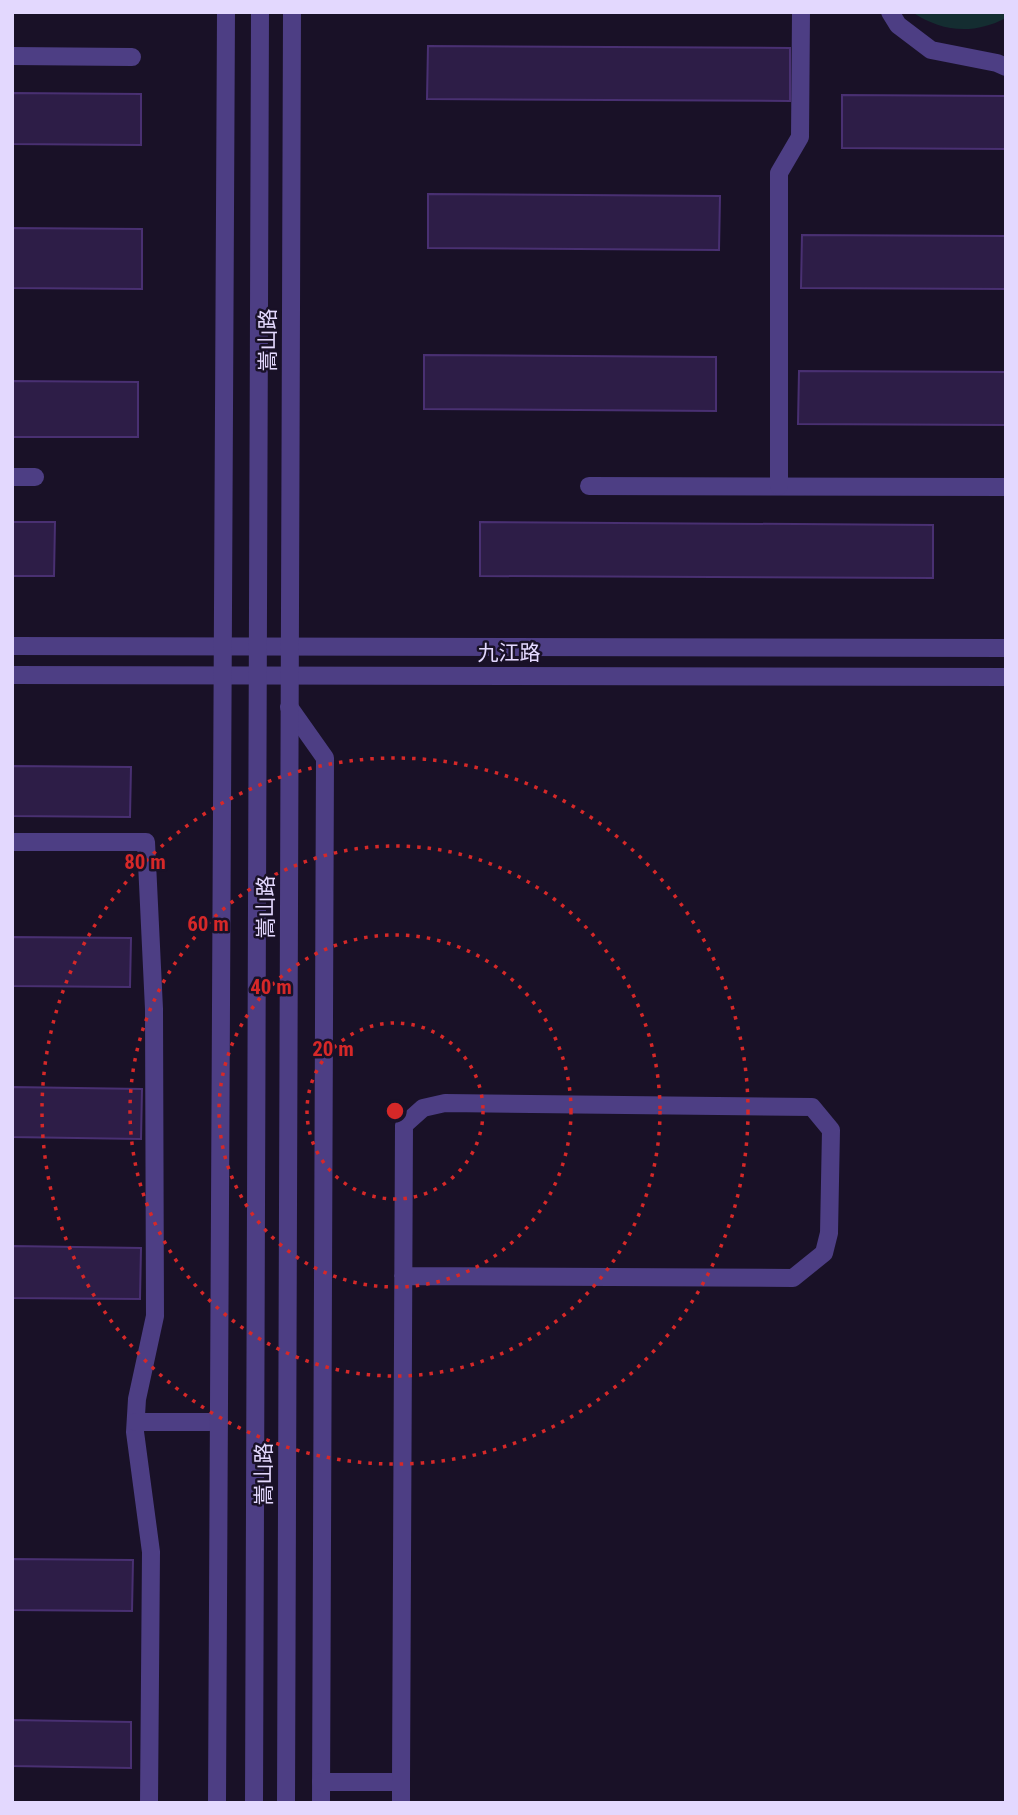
<svg xmlns="http://www.w3.org/2000/svg" width="1018" height="1815" font-family="'Roboto Condensed','Noto Sans SC',sans-serif">
<style>
.green{fill:#142d31}
.building{fill:#2d1d47;stroke:#493072;stroke-width:2}
.lines{fill:none;stroke-linecap:round;stroke-linejoin:round}
.minor{stroke:#4d3e84;stroke-width:18}
.ring{fill:none;stroke:#d62828;stroke-width:3.5;stroke-dasharray:3.5 7}
.labels{text-anchor:middle;dominant-baseline:central;stroke-width:5;stroke-linejoin:round;paint-order:stroke}
.street-label{font-size:21px;fill:#e3d8fe;stroke:#191127}
.centre{fill:#d62828;stroke:#191127;stroke-width:3.5}
.ring-label{font-size:21px;text-anchor:middle;font-weight:bold;fill:#d62828;stroke:#191127;stroke-width:5;stroke-linejoin:round;paint-order:stroke}
</style>
<rect width="100%" height="100%" fill="#191127"/>
<!-- green -->
<path class="green" d="M 912,12 L 1006,12 L 1006,18 C 973,35 942,32 912,12 Z"/>
<!-- building -->
<g class="building">
<path d="M 428,46 L 790,48 L 790,101 L 427,99 Z"/>
<path d="M 12,93 L 141,94 L 141,145 L 12,144 Z"/>
<path d="M 842,95 L 1006,96 L 1006,149 L 842,148 Z"/>
<path d="M 428,194 L 720,196 L 719,250 L 428,248 Z"/>
<path d="M 12,228 L 142,229 L 142,289 L 12,288 Z"/>
<path d="M 802,235 L 1006,236 L 1006,289 L 801,288 Z"/>
<path d="M 424,355 L 716,357 L 716,411 L 424,409 Z"/>
<path d="M 799,371 L 1006,372 L 1006,425 L 798,424 Z"/>
<path d="M 12,381 L 138,382 L 138,437 L 12,437 Z"/>
<path d="M 12,522 L 55,522 L 54,576 L 12,576 Z"/>
<path d="M 480,522 L 933,525 L 933,578 L 480,576 Z"/>
<path d="M 12,766 L 131,767 L 130,817 L 12,816 Z"/>
<path d="M 12,937 L 131,938 L 130,987 L 12,986 Z"/>
<path d="M 12,1087 L 142,1089 L 141,1139 L 12,1137 Z"/>
<path d="M 12,1246 L 141,1248 L 140,1299 L 12,1298 Z"/>
<path d="M 12,1559 L 133,1560 L 132,1611 L 12,1610 Z"/>
<path d="M 12,1720 L 131,1722 L 131,1768 L 12,1766 Z"/>
</g>
<g class="lines">
<!-- minor -->
<g class="minor">
<path d="M 890,12 L 898,25 L 931,50 L 997,63 L 1006,67"/>
<path d="M 12,56 L 132,57"/>
<path d="M 12,477 L 35,477"/>
<path d="M 589,486 L 1006,487"/>
<path d="M 779,486 L 779,173 L 800,137 L 801,12"/>
<path d="M 12,646 L 1006,648"/>
<path d="M 12,675 L 1006,677"/>
<path d="M 289,707 L 325,758 L 321,1803"/>
<path d="M 12,842 L 146,842 L 154,1009 L 155,1316 L 137,1399 L 135,1432 L 151,1552 L 149,1803"/>
<path d="M 136,1422 L 219,1422"/>
<path d="M 321,1782 L 401,1782"/>
<path d="M 217,1803 L 226,12"/>
<path d="M 254,1803 L 260,12"/>
<path d="M 286,1803 L 292,12"/>
<path d="M 401,1803 L 401,1782 L 404,1125 L 423,1108 L 445,1103 L 812,1107 L 831,1130 L 829,1233 L 824,1253 L 793,1278 L 403,1276"/>
</g>
</g>
<!-- distance rings -->
<g class="ring">
<circle cx="395" cy="1111" r="88"/>
<circle cx="395" cy="1111" r="176"/>
<circle cx="395" cy="1111" r="265"/>
<circle cx="395" cy="1111" r="353"/>
</g>
<g class="labels">
<!-- street labels -->
<g class="street-label">
<text transform="translate(268 340) rotate(-90)">嵩山路</text>
<text x="509" y="653">九江路</text>
<text transform="translate(266 907) rotate(-90)">嵩山路</text>
<text transform="translate(264 1474) rotate(-90)">嵩山路</text>
</g>
</g>
<circle cx="395" cy="1111" r="10" class="centre"/>
<g class="ring-label">
<text x="145" y="869">80 m</text>
<text x="208" y="931">60 m</text>
<text x="271" y="994">40 m</text>
<text x="333" y="1056">20 m</text>
</g>
<!-- border -->
<rect width="1018" height="1815" fill="none" stroke="#e3d8fe" stroke-width="28"/>
</svg>
